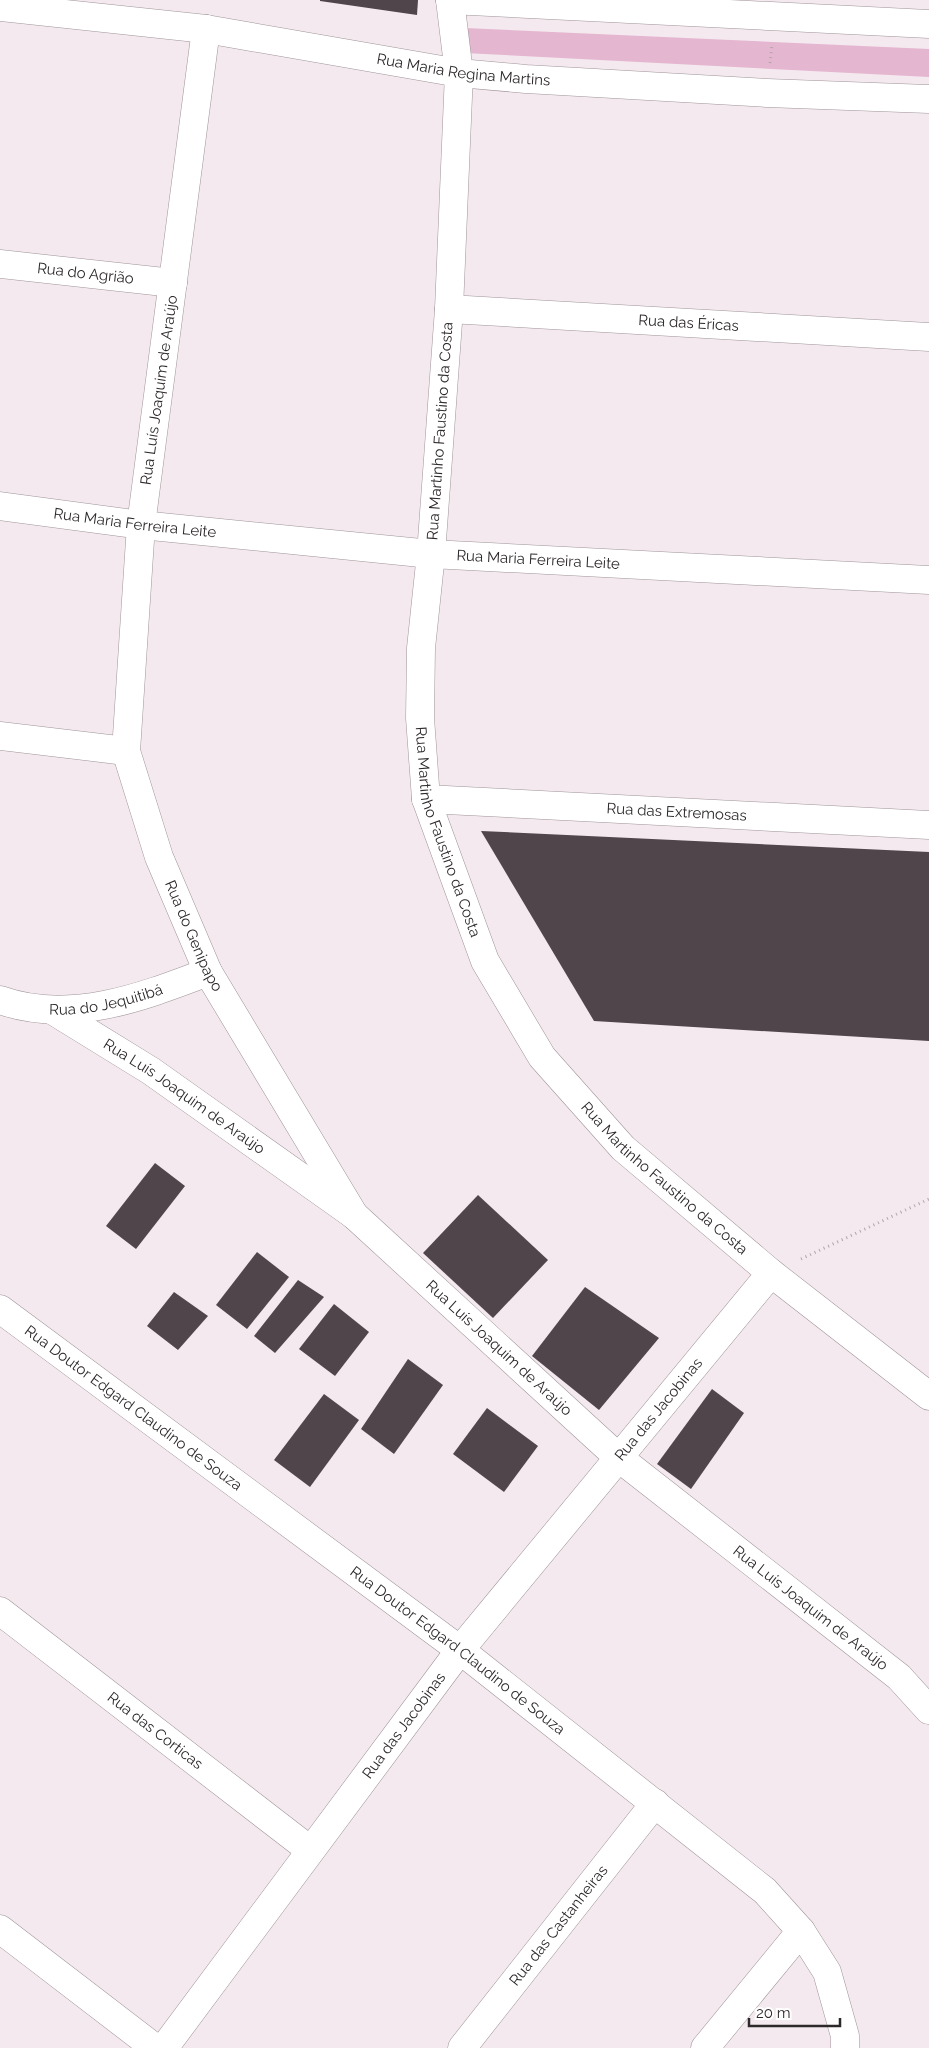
<svg xmlns="http://www.w3.org/2000/svg" width="929" height="2048" font-family="Raleway,sans-serif">
<style>
.green{fill:#e5b6cf}
.building{fill:#4f454a}
.lines{fill:none;stroke-linecap:round;stroke-linejoin:round}
.street-casing{stroke:#9f9499;stroke-width:29}
.secondary-casing{stroke:#9f9499;stroke-width:29}
.path{stroke:#b0a7ac;stroke-width:3;stroke-dasharray:1 4;stroke-linecap:butt}
.street{stroke:#fff;stroke-width:28}
.secondary{stroke:#fff;stroke-width:28}
.labels{text-anchor:middle;dominant-baseline:central;stroke-width:5;stroke-linejoin:round;paint-order:stroke}
.street-label{font-size:15px;fill:#2d282a;stroke:#fff}
</style>
<rect width="100%" height="100%" fill="#f4e9ef"/>
<!-- green -->
<path class="green" d="M 465,28 L 929,49 L 929,77 L 464,53 Z"/>
<!-- building -->
<g class="building">
<path d="M 320,0 L 418,0 L 417,15 L 320,1 Z"/>
<path d="M 481,831 L 929,852 L 929,1041 L 594,1021 Z"/>
<path d="M 155,1163 L 185,1186 L 136,1249 L 106,1226 Z"/>
<path d="M 478,1195 L 548,1260 L 493,1318 L 423,1253 Z"/>
<path d="M 257,1252 L 289,1277 L 247,1329 L 216,1305 Z"/>
<path d="M 298,1280 L 324,1297 L 275,1353 L 254,1336 Z"/>
<path d="M 585,1287 L 659,1338 L 599,1410 L 532,1356 Z"/>
<path d="M 174,1292 L 208,1316 L 178,1350 L 147,1326 Z"/>
<path d="M 334,1304 L 369,1332 L 335,1376 L 299,1349 Z"/>
<path d="M 408,1359 L 443,1385 L 394,1454 L 361,1429 Z"/>
<path d="M 712,1389 L 744,1413 L 691,1489 L 657,1464 Z"/>
<path d="M 324,1394 L 359,1420 L 310,1487 L 274,1460 Z"/>
<path d="M 487,1408 L 538,1446 L 504,1492 L 453,1454 Z"/>
</g>
<g class="lines">
<!-- street casing -->
<g class="street-casing">
<g id="street">
<path id="s1" d="M 450,0 L 459,73 L 449,309 L 431,554 L 421,648 L 420,718 L 426,799 L 485,961 L 542,1057 L 623,1148 L 771,1273 L 929,1396"/>
<path d="M 450,0 L 929,24"/>
<path id="s2" d="M 206,29 L 141,525 L 126,751 L 159,857 L 208,972 L 354,1215"/>
<path id="s3" d="M 0,264 L 173,283"/>
<path id="s4" d="M 449,309 L 929,337"/>
<path id="s5" d="M 0,506 L 141,525 L 431,554 L 929,580"/>
<path d="M 0,736 L 126,751"/>
<path id="s6" d="M 426,799 L 929,825"/>
<path id="s7" d="M 0,1000 C 70,1025 142,997 208,972"/>
<path id="s8" d="M 52,1010 L 151,1071 L 354,1215 L 619,1458 L 899,1677 L 929,1710"/>
<path id="s9" d="M 0,1309 L 460,1650 L 765,1891 L 801,1931 L 827,1972 L 845,2036 L 845,2048"/>
<path id="s10" d="M 0,1611 L 310,1850"/>
<path id="s11" d="M 164,2048 L 460,1650 L 771,1273"/>
<path id="s12" d="M 462,2048 L 655,1803"/>
<path d="M 705,2048 L 801,1931"/>
</g>
</g>
<!-- secondary casing -->
<g class="secondary-casing">
<g id="secondary">
<path id="s13" d="M 0,7 L 206,29 L 459,73 L 526,79 L 767,93 L 929,99"/>
<path d="M 0,1929 L 155,2048"/>
</g>
</g>
<!-- path -->
<g class="path">
<path d="M 770,63 L 772,44"/>
<path d="M 801,1259 L 929,1199"/>
</g>
<!-- street -->
<use href="#street" class="street"/>
<!-- secondary -->
<use href="#secondary" class="secondary"/>
</g>
<g class="labels">
<!-- street labels -->
<g class="street-label">
<text stroke="none"><textPath href="#s13" startOffset="468">Rua Maria Regina Martins</textPath></text>
<text stroke="none"><textPath href="#s3" startOffset="86">Rua do Agrião</textPath></text>
<text stroke="none"><textPath href="#s4" startOffset="240">Rua das Éricas</textPath></text>
<text transform="translate(159 390) rotate(-82)">Rua Luís Joaquim de Araújo</text>
<text transform="translate(440 431) rotate(-86)">Rua Martinho Faustino da Costa</text>
<text stroke="none"><textPath href="#s5" startOffset="136">Rua Maria Ferreira Leite</textPath></text>
<text stroke="none"><textPath href="#s5" startOffset="541">Rua Maria Ferreira Leite</textPath></text>
<text stroke="none"><textPath href="#s6" startOffset="251">Rua das Extremosas</textPath></text>
<text stroke="none"><textPath href="#s1" startOffset="838">Rua Martinho Faustino da Costa</textPath></text>
<text stroke="none"><textPath href="#s2" startOffset="924">Rua do Genipapo</textPath></text>
<text stroke="none"><textPath href="#s7" startOffset="108">Rua do Jequitibá</textPath></text>
<text stroke="none"><textPath href="#s8" startOffset="158">Rua Luís Joaquim de Araújo</textPath></text>
<text stroke="none"><textPath href="#s1" startOffset="1258">Rua Martinho Faustino da Costa</textPath></text>
<text stroke="none"><textPath href="#s8" startOffset="562">Rua Luís Joaquim de Araújo</textPath></text>
<text stroke="none"><textPath href="#s9" startOffset="166">Rua Doutor Edgard Claudino de Souza</textPath></text>
<text stroke="none"><textPath href="#s11" startOffset="808">Rua das Jacobinas</textPath></text>
<text stroke="none"><textPath href="#s8" startOffset="968">Rua Luís Joaquim de Araújo</textPath></text>
<text stroke="none"><textPath href="#s9" startOffset="571">Rua Doutor Edgard Claudino de Souza</textPath></text>
<text stroke="none"><textPath href="#s11" startOffset="402">Rua das Jacobinas</textPath></text>
<text stroke="none"><textPath href="#s10" startOffset="196">Rua das Corticas</textPath></text>
<text stroke="none"><textPath href="#s12" startOffset="156">Rua das Castanheiras</textPath></text>
</g>
</g>
<!-- scale -->
<path d="M749 2018v8h91v-8" fill="none" stroke="#2d282a" stroke-width="2.5"/>
<text x="756" y="2018" font-size="15" fill="#2d282a" stroke="#ffffff" stroke-width="4" paint-order="stroke">20 m</text>
</svg>
